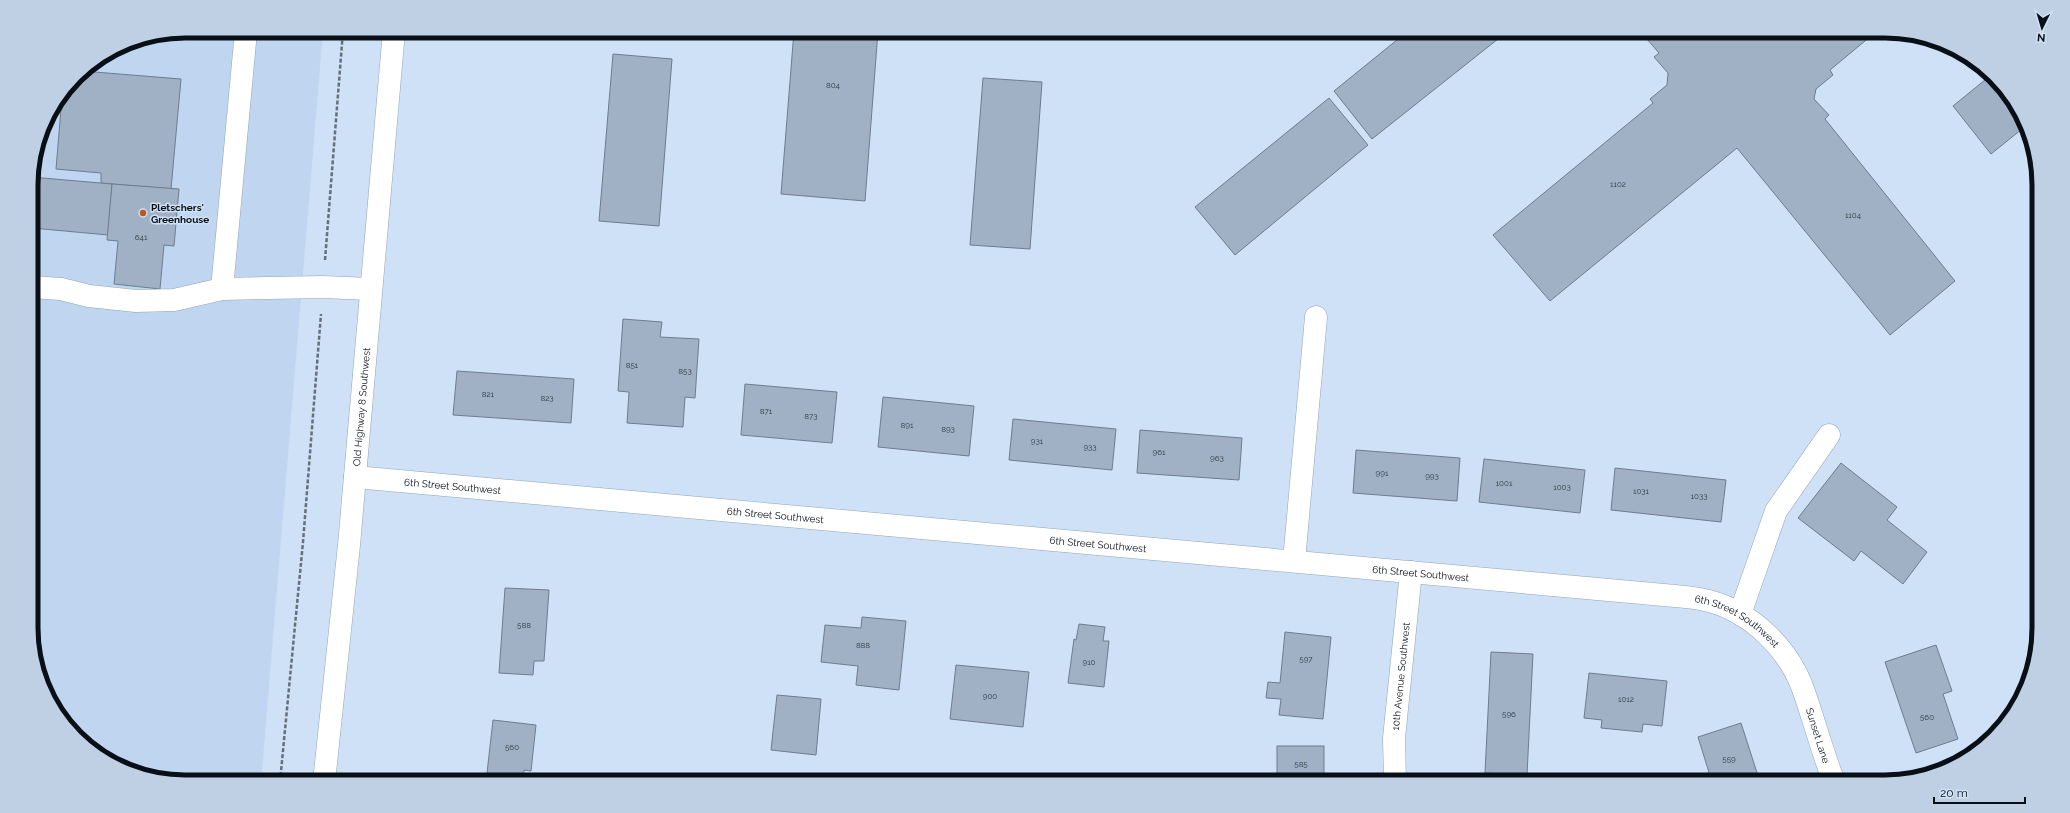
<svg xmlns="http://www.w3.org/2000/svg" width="2070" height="813" font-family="Raleway,sans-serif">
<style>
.built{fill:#bfd5f0}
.building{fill:#a0b1c5;stroke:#6d7d90}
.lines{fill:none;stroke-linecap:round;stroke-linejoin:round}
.minor-casing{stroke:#93a4b8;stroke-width:23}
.path{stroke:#636f7c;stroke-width:2.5;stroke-dasharray:4 2;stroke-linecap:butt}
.minor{stroke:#fff;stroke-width:22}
.poi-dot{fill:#ba5524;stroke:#cfe1f6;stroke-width:1.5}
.labels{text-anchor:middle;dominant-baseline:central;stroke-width:3;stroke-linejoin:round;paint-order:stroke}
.number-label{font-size:8px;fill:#2f3842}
.poi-label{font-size:10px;font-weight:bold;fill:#090f16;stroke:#cfe1f6;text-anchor:start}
.street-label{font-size:10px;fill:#090f16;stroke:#cfe1f6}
.rim{fill:none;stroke:#090f16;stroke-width:5}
</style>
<rect width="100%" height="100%" fill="#cfe1f6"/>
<!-- built -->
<path class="built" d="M 185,31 L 323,31 L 261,782 L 185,782 L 136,774 L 99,756 L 69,729 L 47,696 L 34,658 L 31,175 L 47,117 L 83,69 L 127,43 Z"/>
<!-- building -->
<g class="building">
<path d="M 794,31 L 878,31 L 865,201 L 781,194 Z"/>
<path d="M 1408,31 L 1499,31 L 1503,35 L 1372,139 L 1334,91 Z"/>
<path d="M 1640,31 L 1877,31 L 1830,70 L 1833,75 L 1816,89 L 1814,99 L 1829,115 L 1825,119 L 1955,281 L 1890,335 L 1737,148 L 1550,301 L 1493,235 L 1653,103 L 1650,99 L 1667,85 L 1668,73 L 1654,57 L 1659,53 Z"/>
<path d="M 613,54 L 672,59 L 659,226 L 599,221 Z"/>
<path d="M 82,71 L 181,79 L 171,189 L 101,183 L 101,173 L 56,169 L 62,97 Z"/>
<path d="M 1991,75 L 2001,84 L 2027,125 L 1991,154 L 1953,106 Z"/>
<path d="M 983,78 L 1042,82 L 1030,249 L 970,245 Z"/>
<path d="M 1329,98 L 1368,145 L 1235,255 L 1195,207 Z"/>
<path d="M 31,177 L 112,184 L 108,235 L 32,228 Z"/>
<path d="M 112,184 L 179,189 L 174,246 L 164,245 L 160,289 L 114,284 L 118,241 L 107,240 Z"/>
<path d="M 623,319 L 662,322 L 660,337 L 699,339 L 695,398 L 685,397 L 683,427 L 627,423 L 629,392 L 618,391 Z"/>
<path d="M 457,371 L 574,379 L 571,423 L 453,415 Z"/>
<path d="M 745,384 L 837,392 L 832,443 L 741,435 Z"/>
<path d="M 883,397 L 974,406 L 969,456 L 878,447 Z"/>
<path d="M 1013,419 L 1116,429 L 1112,470 L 1009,460 Z"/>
<path d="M 1140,430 L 1242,438 L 1239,480 L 1137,473 Z"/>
<path d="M 1356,450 L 1460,458 L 1457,501 L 1353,493 Z"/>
<path d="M 1484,459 L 1585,470 L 1580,513 L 1479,502 Z"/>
<path d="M 1841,463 L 1897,507 L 1887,520 L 1927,552 L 1903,584 L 1861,551 L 1854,561 L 1798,518 Z"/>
<path d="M 1615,468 L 1726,480 L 1721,522 L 1611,510 Z"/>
<path d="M 505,588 L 549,590 L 544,661 L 534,661 L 533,675 L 499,673 Z"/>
<path d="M 862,617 L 906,621 L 899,690 L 856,685 L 858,666 L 821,662 L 825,625 L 861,628 Z"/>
<path d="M 1079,624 L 1105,627 L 1103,641 L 1109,641 L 1104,687 L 1068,683 L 1074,639 L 1076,640 Z"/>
<path d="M 1285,632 L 1331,637 L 1323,719 L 1279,715 L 1281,699 L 1266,698 L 1268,682 L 1280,683 Z"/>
<path d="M 1936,645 L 1952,691 L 1943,694 L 1958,739 L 1916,753 L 1885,662 Z"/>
<path d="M 1491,652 L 1533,654 L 1527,775 L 1485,773 Z"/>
<path d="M 956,665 L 1029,672 L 1023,727 L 950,719 Z"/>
<path d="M 1589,673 L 1667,681 L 1662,726 L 1643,724 L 1642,732 L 1601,728 L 1602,720 L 1584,718 Z"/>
<path d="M 777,695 L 821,699 L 816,755 L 771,750 Z"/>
<path d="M 493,720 L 536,725 L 531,771 L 524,770 L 523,782 L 486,782 Z"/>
<path d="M 1741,723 L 1760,782 L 1712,782 L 1698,737 Z"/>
<rect x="1277" y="746" width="47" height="36"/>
</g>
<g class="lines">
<!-- minor casing -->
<g class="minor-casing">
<g id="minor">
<path d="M 32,287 L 61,289 L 89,296 L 136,301 L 174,300 L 222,289 L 323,287 L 370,289"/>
<path d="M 222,289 L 246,31"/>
<path id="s1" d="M 355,477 L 1675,596 C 1686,597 1698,598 1709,601 C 1751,612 1788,648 1803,689 C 1814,720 1822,751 1834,782"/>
<path d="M 1294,561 L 1316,317"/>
<path d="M 1740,614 L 1776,511 L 1829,435"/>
<path id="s2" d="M 324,782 L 349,545 L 394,31"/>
<path id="s3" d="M 1395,782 L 1394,738 L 1411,572"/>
</g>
</g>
<!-- path -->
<g class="path">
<path d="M 325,260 L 343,31"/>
<path d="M 280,782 L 303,542 L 321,314"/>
</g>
<!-- minor -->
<use href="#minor" class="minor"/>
</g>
<!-- markers -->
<circle class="poi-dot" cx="143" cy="213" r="4"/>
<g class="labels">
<!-- number labels -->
<g class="number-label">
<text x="833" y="85">804</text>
<text x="1618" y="184">1102</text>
<text x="1853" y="215">1104</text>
<text x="141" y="237">641</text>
<text x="632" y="365">851</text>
<text x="685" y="371">853</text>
<text x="488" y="394">821</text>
<text x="547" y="398">823</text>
<text x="766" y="411">871</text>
<text x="811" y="416">873</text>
<text x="907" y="425">891</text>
<text x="948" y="429">893</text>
<text x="1037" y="441">931</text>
<text x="1090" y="447">933</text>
<text x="1159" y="452">961</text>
<text x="1217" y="458">963</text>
<text x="1382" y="473">991</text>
<text x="1432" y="476">993</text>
<text x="1504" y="483">1001</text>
<text x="1562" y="487">1003</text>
<text x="1641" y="491">1031</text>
<text x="1699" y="496">1033</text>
<text x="524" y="625">588</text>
<text x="863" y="645">888</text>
<text x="1306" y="659">597</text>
<text x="1089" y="662">910</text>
<text x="990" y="696">900</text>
<text x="1626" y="699">1012</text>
<text x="1509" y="714">596</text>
<text x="1927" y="717">560</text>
<text x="512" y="747">560</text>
<text x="1729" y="759">559</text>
<text x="1301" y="764">585</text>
</g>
<!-- poi labels -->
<g class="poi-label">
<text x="151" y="207">Pletschers'<tspan x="151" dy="12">Greenhouse</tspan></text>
</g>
<!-- street labels -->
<g class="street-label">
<text stroke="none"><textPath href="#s2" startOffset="377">Old Highway 8 Southwest</textPath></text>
<text stroke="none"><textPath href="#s1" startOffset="98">6th Street Southwest</textPath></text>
<text stroke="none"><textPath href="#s1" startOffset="422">6th Street Southwest</textPath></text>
<text stroke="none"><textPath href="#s1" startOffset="746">6th Street Southwest</textPath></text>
<text stroke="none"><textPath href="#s1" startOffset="1070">6th Street Southwest</textPath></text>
<text stroke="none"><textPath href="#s1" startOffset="1394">6th Street Southwest</textPath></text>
<text stroke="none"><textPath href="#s3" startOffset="106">10th Avenue Southwest</textPath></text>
<text stroke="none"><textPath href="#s1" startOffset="1542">Sunset Lane</textPath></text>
</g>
</g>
<!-- crop -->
<path d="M0 0H2070V813H0ZM185 38H1885A147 147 0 0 1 2032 185V628A147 147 0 0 1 1885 775H185A147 147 0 0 1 38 628V185A147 147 0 0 1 185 38Z" fill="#bfd0e4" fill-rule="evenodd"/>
<path class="rim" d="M185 38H1885A147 147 0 0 1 2032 185V628A147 147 0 0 1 1885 775H185A147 147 0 0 1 38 628V185A147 147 0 0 1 185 38Z"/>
<!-- north arrow -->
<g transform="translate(2042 28) rotate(185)" stroke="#cfe1f6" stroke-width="3" paint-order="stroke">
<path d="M0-3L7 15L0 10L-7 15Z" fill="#090f16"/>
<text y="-6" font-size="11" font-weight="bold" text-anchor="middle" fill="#090f16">N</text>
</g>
<!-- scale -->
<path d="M1934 797v6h91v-6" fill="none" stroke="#090f16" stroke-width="2"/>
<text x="1940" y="797" font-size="12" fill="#090f16" stroke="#cfe1f6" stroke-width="3" paint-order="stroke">20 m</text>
</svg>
